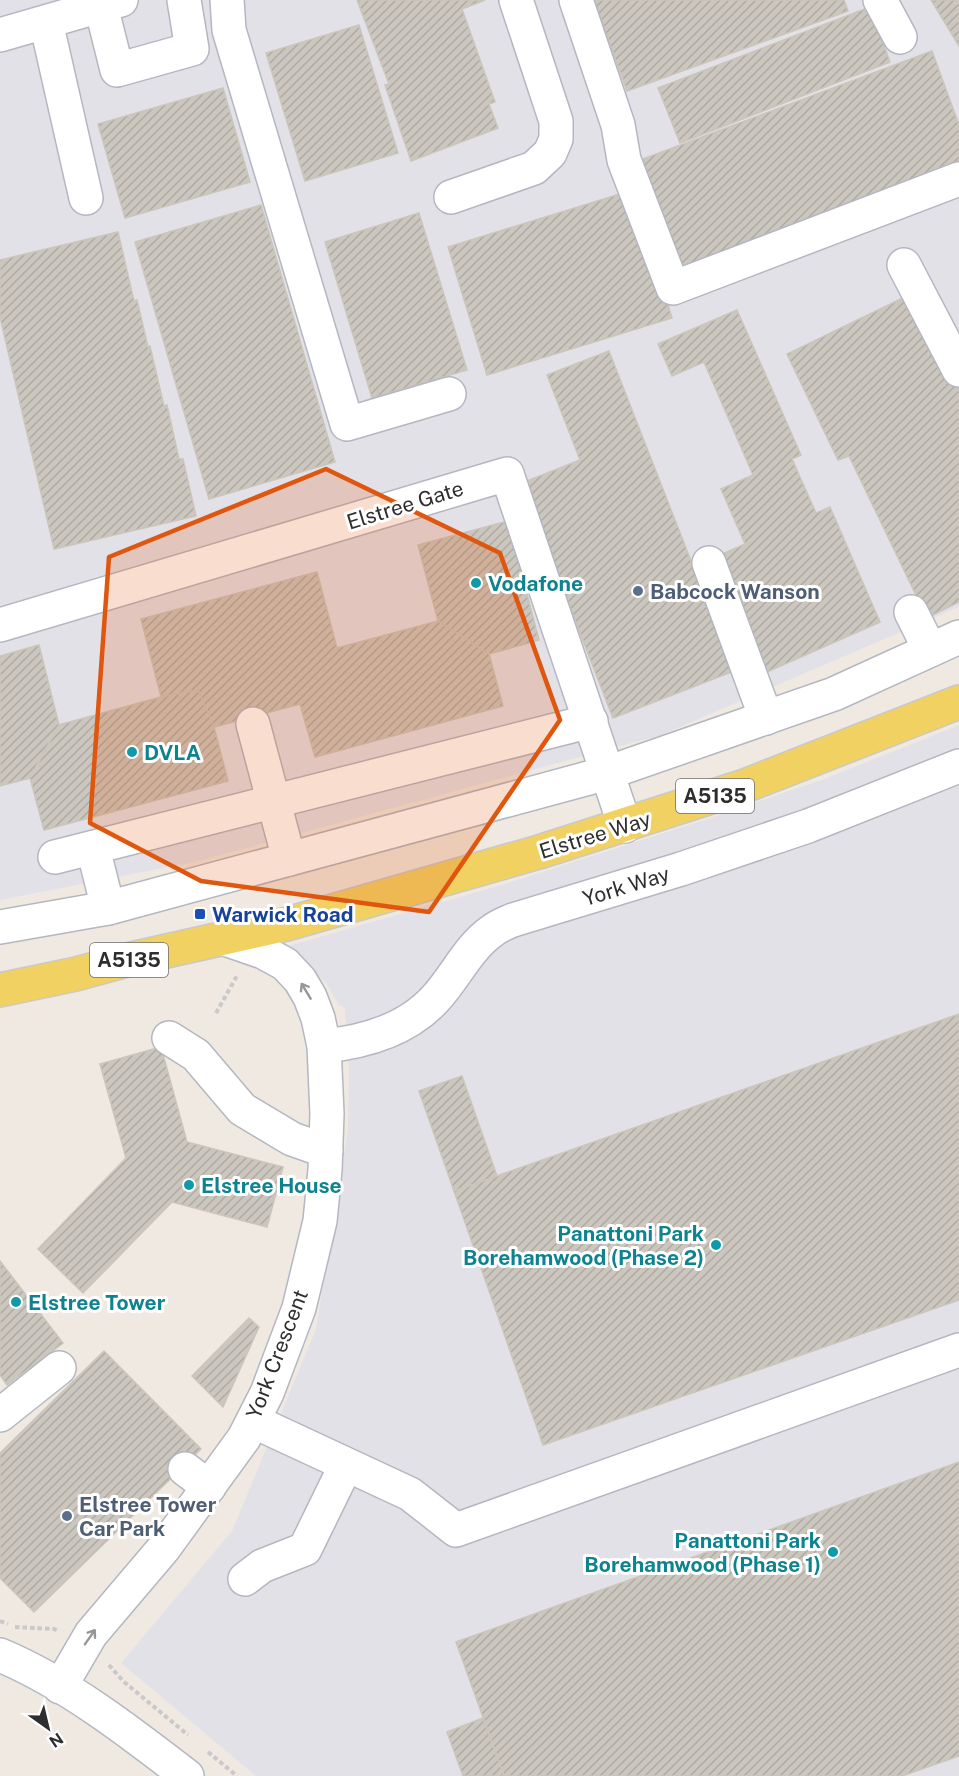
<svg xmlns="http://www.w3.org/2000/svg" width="959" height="1776" font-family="'Public Sans',sans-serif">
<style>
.industrial{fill:#e3e1e8}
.building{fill:url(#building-hatch);stroke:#cbc5ba;stroke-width:1.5}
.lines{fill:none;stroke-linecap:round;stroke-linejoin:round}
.minor-casing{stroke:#b4b7c1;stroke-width:36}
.major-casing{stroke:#c9c9c9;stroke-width:36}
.path{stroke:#c9c9c9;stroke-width:4;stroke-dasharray:4.5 3;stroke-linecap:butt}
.minor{stroke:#fff;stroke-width:33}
.major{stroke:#f2d163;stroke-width:33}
.oneway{stroke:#969696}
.marked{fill:#df570e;fill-opacity:0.2;stroke:#df570e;stroke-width:4.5;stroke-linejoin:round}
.culture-dot{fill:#0f9aa8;stroke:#fff;stroke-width:2}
.service-dot{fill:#5c6f8a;stroke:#fff;stroke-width:2}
.transit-dot{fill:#1a4fb4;stroke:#fff;stroke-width:2}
.labels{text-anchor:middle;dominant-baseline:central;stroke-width:6;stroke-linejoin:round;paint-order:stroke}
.shield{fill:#fff;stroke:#6d6d6d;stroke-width:1.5}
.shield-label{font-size:20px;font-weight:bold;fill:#2e2e2e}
.street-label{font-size:21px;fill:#2e2e2e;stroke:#fff}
.culture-label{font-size:21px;font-weight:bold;fill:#0d838f;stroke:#fff;text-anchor:start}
.service-label{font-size:21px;font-weight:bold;fill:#4e5e75;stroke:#fff;text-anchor:start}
.transit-label{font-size:21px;font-weight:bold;fill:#164399;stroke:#fff;text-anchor:start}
</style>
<defs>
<pattern id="building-hatch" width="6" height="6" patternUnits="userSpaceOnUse" patternTransform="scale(1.5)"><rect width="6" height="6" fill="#cbc7bf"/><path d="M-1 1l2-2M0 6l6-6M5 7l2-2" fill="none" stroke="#afaba4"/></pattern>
</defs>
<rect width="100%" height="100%" fill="#efe9e1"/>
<!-- industrial -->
<g class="industrial">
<path d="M 0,0 L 959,0 L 959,607 L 661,735 L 194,862 L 0,900 Z"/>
<path d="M 959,725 L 959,1776 L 256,1776 L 121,1663 L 232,1531 L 316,1329 L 348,1130 L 349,1072 L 345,1008 L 339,1005 L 326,983 L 307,965 L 281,948 L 505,884 L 701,821 L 824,779 Z"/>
</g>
<!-- building -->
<g class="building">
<path d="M 357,0 L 485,0 L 462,9 L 495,102 L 489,104 L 498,128 L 411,161 L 385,85 L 389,84 Z"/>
<path d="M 594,0 L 844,0 L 848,11 L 627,91 Z"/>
<path d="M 931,0 L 959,0 L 959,46 Z"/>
<path d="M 870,7 L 890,62 L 680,143 L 658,88 Z"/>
<path d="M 359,25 L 398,153 L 305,181 L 266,53 Z"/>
<path d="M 932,51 L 959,125 L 959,173 L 679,278 L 635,162 Z"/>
<path d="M 223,88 L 250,182 L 125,218 L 98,124 Z"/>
<path d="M 633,190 L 672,318 L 487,375 L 448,247 Z"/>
<path d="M 261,205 L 335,462 L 209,499 L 135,242 Z"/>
<path d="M 419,213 L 467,370 L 372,398 L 325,242 Z"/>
<path d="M 118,232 L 134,301 L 137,300 L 148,347 L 150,346 L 164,406 L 167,405 L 179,459 L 183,459 L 196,516 L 54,549 L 0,317 L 0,260 Z"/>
<path d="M 913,293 L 959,389 L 959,602 L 927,618 L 849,456 L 838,460 L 787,354 Z"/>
<path d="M 737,310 L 801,455 L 792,459 L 816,513 L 830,507 L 880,622 L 767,672 L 716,557 L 745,544 L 721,489 L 753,475 L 704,362 L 672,376 L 658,344 Z"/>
<path d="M 609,351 L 734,671 L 613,718 L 522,483 L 580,460 L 547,375 Z"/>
<path d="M 508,521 L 539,640 L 489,654 L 438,621 L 418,545 Z"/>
<path d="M 317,572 L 337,648 L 438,621 L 489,654 L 503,706 L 315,757 L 300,704 L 214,727 L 198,690 L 161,697 L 141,619 Z"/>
<path d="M 39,645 L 59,725 L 30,778 L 0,786 L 0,656 Z"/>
<path d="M 198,690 L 214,727 L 228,781 L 44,830 L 30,778 L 59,725 L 161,697 Z"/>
<path d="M 959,1014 L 959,1300 L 543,1445 L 454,1191 Z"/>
<path d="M 161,1047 L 187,1142 L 283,1167 L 267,1227 L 172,1202 L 83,1293 L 38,1249 L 126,1158 L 100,1064 Z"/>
<path d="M 462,1076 L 497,1176 L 454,1191 L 419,1091 Z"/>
<path d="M 0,1261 L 63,1343 L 7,1385 L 0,1375 Z"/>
<path d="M 249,1318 L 259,1327 L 223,1407 L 192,1376 Z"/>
<path d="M 104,1351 L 201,1449 L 34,1612 L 0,1578 L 0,1453 Z"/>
<path d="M 959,1462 L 959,1756 L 902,1776 L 504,1776 L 456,1642 Z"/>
<path d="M 483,1718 L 504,1776 L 463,1776 L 447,1732 Z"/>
</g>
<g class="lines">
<!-- minor casing -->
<g class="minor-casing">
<g id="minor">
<path d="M 227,0 L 229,30 L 347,424 L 449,394"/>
<path d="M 576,0 L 618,125 L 624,160 L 673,288 L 959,179"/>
<path d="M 880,0 L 900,37"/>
<path d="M 101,6 L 117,70 L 192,49 L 184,0"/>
<path d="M 46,22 L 86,198"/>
<path d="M 0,35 L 121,0"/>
<path d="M 451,197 L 534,168 L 550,153 L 556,139 L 556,121 L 516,0"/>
<path d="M 904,265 L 959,370"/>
<path d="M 709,563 L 766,718"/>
<path d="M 911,612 L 930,650"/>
<path d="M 0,625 L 507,474 L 625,826"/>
<path d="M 253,724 L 289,859"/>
<path d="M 93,848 L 108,908"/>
<path d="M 55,857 L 591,721"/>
<path d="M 0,927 L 108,908 L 607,773 L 834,694 L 959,637"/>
<path d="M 169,1038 L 196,1055 L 242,1109 L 292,1139 L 326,1151"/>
<path d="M 324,1046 C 365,1042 408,1029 436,998 C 456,976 468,948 492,931 C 498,926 506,923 513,920 L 681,869 L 808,826 L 959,766"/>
<path d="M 0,1415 L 59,1368"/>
<path d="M 253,1421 L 410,1494 L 456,1530 L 959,1350"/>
<path d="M 185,1469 L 209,1487"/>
<path d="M 245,1579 L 262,1566 L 305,1549 L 346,1465"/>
<path d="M 0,1655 C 67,1683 130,1732 187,1776"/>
<path d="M 60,1687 L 91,1634 L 164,1548 L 244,1438 L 267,1393 L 299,1308 L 320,1221 L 325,1170 L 327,1114 L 324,1046 L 318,1018 L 310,997 L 300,980 L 285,964 L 263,952 L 225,939"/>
</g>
</g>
<!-- major casing -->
<g class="major-casing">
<path id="major" d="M 0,990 L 76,974 L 131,959 L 287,924 L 539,852 L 742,787 L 959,702"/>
</g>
<!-- path -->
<g class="path">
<path d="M 216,1013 L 238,974"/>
<path d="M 0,1621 L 8,1624"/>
<path d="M 15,1627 L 54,1629 L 58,1631"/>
<path d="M 109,1665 L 123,1681 L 188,1735"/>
<path d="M 208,1752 L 237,1776"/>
</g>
<!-- minor -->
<use href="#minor" class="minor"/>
<!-- major -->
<use href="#major" class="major"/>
</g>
<!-- one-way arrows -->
<defs><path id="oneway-shaft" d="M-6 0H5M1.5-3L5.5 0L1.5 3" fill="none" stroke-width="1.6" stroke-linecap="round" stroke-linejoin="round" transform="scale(1.5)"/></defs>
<g class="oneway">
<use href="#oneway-shaft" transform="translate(306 991) rotate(-121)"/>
<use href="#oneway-shaft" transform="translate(90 1637) rotate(-55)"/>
</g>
<!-- marked area -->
<path class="marked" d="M 326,469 L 500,553 L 560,720 L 429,912 L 201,881 L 90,823 L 109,557 Z"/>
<!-- markers -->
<g class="culture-dot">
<circle cx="476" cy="583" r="6"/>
<circle cx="132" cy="752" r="6"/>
<circle cx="189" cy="1185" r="6"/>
<circle cx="716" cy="1245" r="6"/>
<circle cx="16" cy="1302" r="6"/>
<circle cx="833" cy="1552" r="6"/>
</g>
<g class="service-dot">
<circle cx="638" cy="591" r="6"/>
<circle cx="67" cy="1516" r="6"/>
</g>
<rect class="transit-dot" x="194" y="908" width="12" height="12" rx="3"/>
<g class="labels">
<!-- shield labels -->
<g class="shield">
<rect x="676" y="779" width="78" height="34" rx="4.5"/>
<rect x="90" y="943" width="78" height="34" rx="4.5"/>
</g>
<g class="shield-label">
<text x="715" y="796">A5135</text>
<text x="129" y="960">A5135</text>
</g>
<!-- street labels -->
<g class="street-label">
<text transform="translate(405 505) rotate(-17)">Elstree Gate</text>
<text transform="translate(595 835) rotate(-17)">Elstree Way</text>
<text transform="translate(626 886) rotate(-17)">York Way</text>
<text transform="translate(277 1354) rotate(-69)">York Crescent</text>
</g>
<!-- culture labels -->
<g class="culture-label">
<text x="488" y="583">Vodafone</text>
<text x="144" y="752">DVLA</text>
<text x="201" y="1185">Elstree House</text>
<text x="704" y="1233" text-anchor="end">Panattoni Park<tspan x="704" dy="24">Borehamwood (Phase 2)</tspan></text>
<text x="28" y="1302">Elstree Tower</text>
<text x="821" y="1540" text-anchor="end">Panattoni Park<tspan x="821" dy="24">Borehamwood (Phase 1)</tspan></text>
</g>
<!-- service labels -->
<g class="service-label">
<text x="650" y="591">Babcock Wanson</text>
<text x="79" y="1504">Elstree Tower<tspan x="79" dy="24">Car Park</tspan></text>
</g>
<!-- transit labels -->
<g class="transit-label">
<text x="212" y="914">Warwick Road</text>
</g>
</g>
<!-- north arrow -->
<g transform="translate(48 1728) rotate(146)" stroke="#ffffff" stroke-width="4.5" paint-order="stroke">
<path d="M0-4.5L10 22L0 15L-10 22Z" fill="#2e2e2e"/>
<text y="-9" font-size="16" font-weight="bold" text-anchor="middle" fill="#2e2e2e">N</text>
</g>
</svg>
